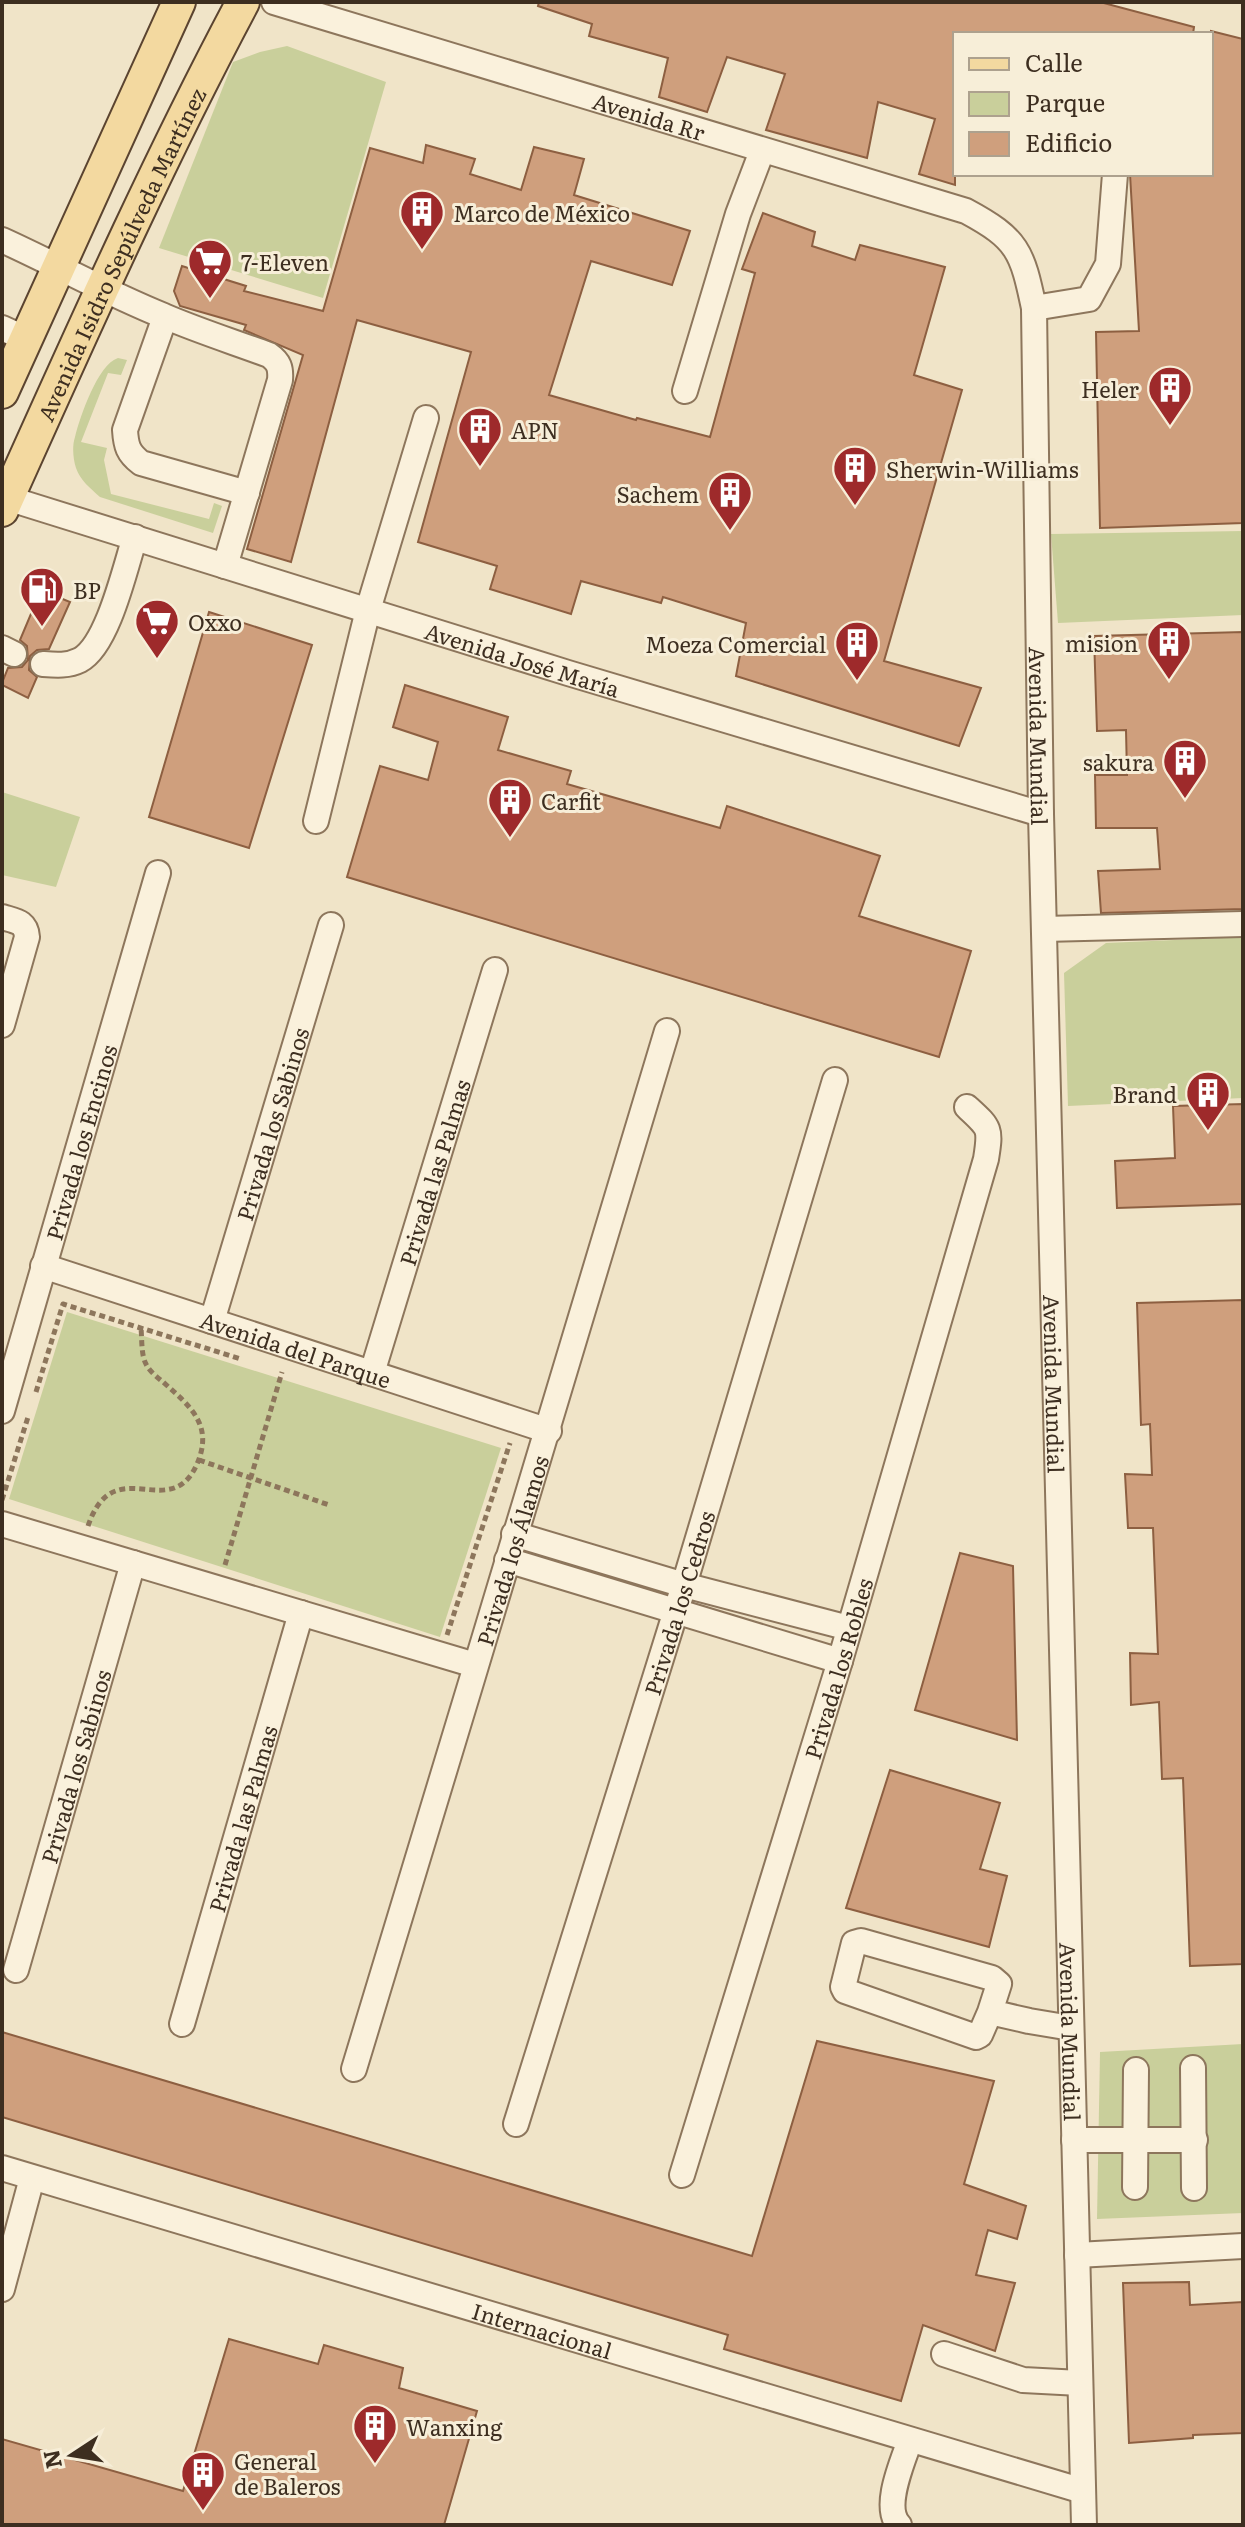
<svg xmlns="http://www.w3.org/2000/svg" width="1245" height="2527" font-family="Literata,serif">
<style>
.green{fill:#c9cf9b}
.building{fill:#cf9f7d;stroke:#8d5f41;stroke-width:2}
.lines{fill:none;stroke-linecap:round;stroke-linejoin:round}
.minor-casing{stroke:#8d765c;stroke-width:28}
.major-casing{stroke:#5b4430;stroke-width:36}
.path{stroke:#8d765c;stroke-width:5;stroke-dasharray:6 4;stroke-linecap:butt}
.minor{stroke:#faf1dc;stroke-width:24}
.major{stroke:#f3d9a0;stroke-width:32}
.labels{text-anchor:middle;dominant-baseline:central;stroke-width:6;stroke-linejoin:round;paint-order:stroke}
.street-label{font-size:22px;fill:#3d2e20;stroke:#f7eed8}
.poi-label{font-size:22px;fill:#3d2e20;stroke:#f7eed8;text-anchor:start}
</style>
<rect width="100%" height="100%" fill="#f0e4c8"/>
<!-- green -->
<g class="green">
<path d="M 287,46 L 386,82 L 323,298 L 159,248 L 233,62 L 260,52 Z"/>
<path d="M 118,358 L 127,360 L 121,375 L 108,373 L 81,442 L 107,448 L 104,460 L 111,494 L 209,519 L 214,503 L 222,506 L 213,533 L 100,497 C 90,488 80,480 76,468 C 73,459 72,446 75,437 C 80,417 98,364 118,358 Z"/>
<path d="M 1243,531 L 1243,615 L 1058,623 L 1051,534 Z"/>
<path d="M 2,792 L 80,817 L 56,887 L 2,875 Z"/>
<path d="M 1243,937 L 1243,1098 L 1068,1106 L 1064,973 L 1106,943 Z"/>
<path d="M 67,1312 L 501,1448 L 440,1637 L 9,1499 Z"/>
<path d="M 1243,2044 L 1243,2213 L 1097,2219 L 1100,2052 Z"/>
</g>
<!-- building -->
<g class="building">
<path d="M 539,2 L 1100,2 L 1194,27 L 1193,34 L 955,34 L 955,185 L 919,174 L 935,119 L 878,102 L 867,158 L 766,130 L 785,74 L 727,57 L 707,112 L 659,97 L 668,58 L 589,36 L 592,24 L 538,6 Z"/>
<path d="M 1211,31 L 1243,39 L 1243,523 L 1100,528 L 1096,332 L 1139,331 L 1130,174 L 1211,174 Z"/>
<path d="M 426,145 L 475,159 L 470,174 L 521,190 L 534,147 L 584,159 L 574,195 L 690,231 L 672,285 L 591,261 L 549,395 L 636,420 L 637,418 L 710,437 L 755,273 L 742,269 L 763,213 L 815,232 L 812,246 L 855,260 L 860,245 L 945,267 L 914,375 L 962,390 L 884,661 L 981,688 L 959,746 L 736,676 L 746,623 L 663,597 L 661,603 L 581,581 L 571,614 L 490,589 L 497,566 L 418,542 L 471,352 L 357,320 L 291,562 L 247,549 L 303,355 L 244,330 L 246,325 L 180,306 L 174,291 L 182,266 L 246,286 L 244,291 L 323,311 L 370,148 L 423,163 Z"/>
<path d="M 41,590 L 70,602 L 49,649 L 37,650 L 30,656 L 29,670 L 37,677 L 28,698 L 2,685 L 2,683 L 8,668 L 22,667 L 28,660 L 27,646 L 20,640 Z"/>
<path d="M 209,612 L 312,645 L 249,848 L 149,817 Z"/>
<path d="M 1243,632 L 1243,909 L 1101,913 L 1098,871 L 1160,869 L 1157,828 L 1096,828 L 1095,775 L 1127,775 L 1126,730 L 1097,731 L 1094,636 Z"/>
<path d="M 405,685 L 508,717 L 498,750 L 571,771 L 567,784 L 720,828 L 727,806 L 880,856 L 859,916 L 971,951 L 939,1057 L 347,877 L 380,766 L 428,780 L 438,742 L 393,727 Z"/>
<path d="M 1243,1104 L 1243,1204 L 1117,1208 L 1115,1161 L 1175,1158 L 1173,1106 Z"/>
<path d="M 1243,1300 L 1243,1964 L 1190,1966 L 1183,1778 L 1162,1779 L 1159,1702 L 1131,1705 L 1130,1653 L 1158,1654 L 1153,1528 L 1128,1528 L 1125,1474 L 1152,1475 L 1150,1424 L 1141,1425 L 1137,1303 Z"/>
<path d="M 960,1553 L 1013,1566 L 1017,1740 L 915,1710 Z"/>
<path d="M 890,1770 L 1000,1803 L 980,1869 L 1007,1876 L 989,1947 L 846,1908 Z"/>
<path d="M 2,2032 L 752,2256 L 817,2041 L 994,2081 L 964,2184 L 1026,2206 L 1017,2239 L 988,2230 L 976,2275 L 1015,2283 L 995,2351 L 923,2325 L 901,2401 L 724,2349 L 728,2335 L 2,2117 Z"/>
<path d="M 1189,2282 L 1190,2305 L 1243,2302 L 1243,2433 L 1193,2435 L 1193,2438 L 1129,2443 L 1123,2283 Z"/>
<path d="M 229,2339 L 318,2364 L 324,2345 L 403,2368 L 399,2388 L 477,2411 L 444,2525 L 2,2525 L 2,2439 L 183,2491 Z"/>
</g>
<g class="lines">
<!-- minor casing -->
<g class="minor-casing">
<g id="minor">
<path id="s1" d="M 274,2 L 966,211 C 1018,239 1022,251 1034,308 L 1041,814 L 1084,2525"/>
<path d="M 2,240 C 57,265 109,294 164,316 C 199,331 234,342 269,355 C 279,362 281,368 280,380 L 225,566"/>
<path d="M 1034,308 L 1089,299 L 1108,264 L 1115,174"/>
<path d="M 165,317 L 125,430 C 126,446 128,453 141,463 L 247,493"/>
<path d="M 2,328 L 26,339"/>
<path d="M 685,391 L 738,214 L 762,151"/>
<path id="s2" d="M 7,498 L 568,673 L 1041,814"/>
<path d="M 2,648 L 14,654"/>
<path d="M 43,664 C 56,665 68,666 80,660 C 108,645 125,568 135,537"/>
<path d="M 316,821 L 368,610 L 426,418"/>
<path d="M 2,917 C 15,921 26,921 27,937 L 2,1025"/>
<path d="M 1044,929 L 1243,924"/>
<path id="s3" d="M 43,1266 L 549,1431"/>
<path id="s4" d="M 212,1321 L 331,925"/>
<path id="s5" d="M 372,1373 L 495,970"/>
<path id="s6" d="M 2,1411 L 158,873"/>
<path d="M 2,1524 L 475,1665"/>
<path d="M 514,1534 L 684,1585 L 849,1628"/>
<path d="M 507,1560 L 840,1661"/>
<path id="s7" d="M 16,1970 L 133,1563"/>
<path d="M 990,2012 L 980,2035 L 976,2037 L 845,1991 L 843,1987 L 854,1943 L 861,1941 L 992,1978 L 999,1984 L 990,2012 L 1029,2021 L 1071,2028"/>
<path id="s8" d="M 182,2024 L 301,1613"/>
<path d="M 1193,2068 L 1194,2188"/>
<path id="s9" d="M 354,2069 C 458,1723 565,1377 667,1031"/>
<path id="s10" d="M 516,2124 L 684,1585 L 835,1080"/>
<path d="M 1074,2140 L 1195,2140"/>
<path id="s11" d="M 2,2168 L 1083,2491"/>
<path id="s12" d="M 682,2175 L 840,1661 L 986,1159 C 991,1128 990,1128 967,1107"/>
<path d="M 1135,2187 L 1136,2070"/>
<path d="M 1077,2255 L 1243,2246"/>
<path d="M 2,2289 L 32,2178"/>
<path d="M 944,2354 L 1023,2380 L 1080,2383"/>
<path d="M 899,2525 C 882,2507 903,2461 910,2440"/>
</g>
</g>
<!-- major casing -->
<g class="major-casing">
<g id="major">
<path d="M 2,392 L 179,2"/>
<path id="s13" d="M 2,510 C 79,339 155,167 243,2"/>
</g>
</g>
<!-- path -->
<g class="path">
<path d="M 36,1392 L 63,1304 L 241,1359"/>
<path d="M 199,1460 L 329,1505"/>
<path d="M 2,1500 L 28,1417"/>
<path d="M 88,1526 C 114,1449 170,1525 197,1464 C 214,1425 190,1406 163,1382 C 157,1377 149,1371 146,1364 C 141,1355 142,1338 141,1328"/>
<path d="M 225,1565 L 282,1372"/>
<path d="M 447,1635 L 510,1443"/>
</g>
<!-- minor -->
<use href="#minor" class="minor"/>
<!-- major -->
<use href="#major" class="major"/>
</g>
<!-- icons -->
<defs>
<g id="building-pin" transform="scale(2.3)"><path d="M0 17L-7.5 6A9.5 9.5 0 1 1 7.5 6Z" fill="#9e2a2b" stroke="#f7eed8"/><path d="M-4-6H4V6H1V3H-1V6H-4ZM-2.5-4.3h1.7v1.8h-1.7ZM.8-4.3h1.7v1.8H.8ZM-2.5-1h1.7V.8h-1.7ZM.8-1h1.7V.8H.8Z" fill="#fff"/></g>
<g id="supermarket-pin" transform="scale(2.3)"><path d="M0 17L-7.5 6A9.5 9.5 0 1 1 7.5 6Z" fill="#9e2a2b" stroke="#f7eed8"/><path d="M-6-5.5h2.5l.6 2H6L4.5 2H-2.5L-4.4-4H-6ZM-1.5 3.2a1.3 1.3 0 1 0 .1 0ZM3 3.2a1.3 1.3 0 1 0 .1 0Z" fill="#fff"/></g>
<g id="fuel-pin" transform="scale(2.3)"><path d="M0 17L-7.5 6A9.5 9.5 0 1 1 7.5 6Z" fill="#9e2a2b" stroke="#f7eed8"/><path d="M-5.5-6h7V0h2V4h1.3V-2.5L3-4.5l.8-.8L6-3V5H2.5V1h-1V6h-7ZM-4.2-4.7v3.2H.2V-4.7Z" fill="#fff"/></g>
</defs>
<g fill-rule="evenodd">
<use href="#building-pin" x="422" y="212"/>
<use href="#supermarket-pin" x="210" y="261"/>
<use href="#building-pin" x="1170" y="388"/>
<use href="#building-pin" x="480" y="429"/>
<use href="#building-pin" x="855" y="468"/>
<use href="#building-pin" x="730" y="493"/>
<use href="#fuel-pin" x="42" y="589"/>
<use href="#supermarket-pin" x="157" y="621"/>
<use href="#building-pin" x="1169" y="642"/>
<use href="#building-pin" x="857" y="643"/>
<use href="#building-pin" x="1185" y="761"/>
<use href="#building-pin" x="510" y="800"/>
<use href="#building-pin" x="1208" y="1093"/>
<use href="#building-pin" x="375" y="2426"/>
<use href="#building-pin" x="203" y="2473"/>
</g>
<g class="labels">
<!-- street labels -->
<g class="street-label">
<text stroke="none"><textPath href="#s1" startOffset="392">Avenida Rr</textPath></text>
<text stroke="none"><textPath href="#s13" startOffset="282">Avenida Isidro Sepúlveda Martínez</textPath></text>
<text stroke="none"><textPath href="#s2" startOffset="540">Avenida José María</textPath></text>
<text stroke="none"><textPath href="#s1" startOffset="1276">Avenida Mundial</textPath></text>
<text stroke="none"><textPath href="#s4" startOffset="206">Privada los Sabinos</textPath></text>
<text stroke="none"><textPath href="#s6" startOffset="280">Privada los Encinos</textPath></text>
<text stroke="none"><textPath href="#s5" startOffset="210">Privada las Palmas</textPath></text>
<text stroke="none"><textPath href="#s3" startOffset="266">Avenida del Parque</textPath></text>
<text stroke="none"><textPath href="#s1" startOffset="1924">Avenida Mundial</textPath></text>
<text stroke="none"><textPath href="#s9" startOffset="542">Privada los Álamos</textPath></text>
<text stroke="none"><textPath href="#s10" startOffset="546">Privada los Cedros</textPath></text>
<text stroke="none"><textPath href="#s12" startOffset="530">Privada los Robles</textPath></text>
<text stroke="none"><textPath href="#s7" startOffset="212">Privada los Sabinos</textPath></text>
<text stroke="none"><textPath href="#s8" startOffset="214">Privada las Palmas</textPath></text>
<text stroke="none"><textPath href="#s1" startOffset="2572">Avenida Mundial</textPath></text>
<text stroke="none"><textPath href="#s11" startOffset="564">Internacional</textPath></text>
</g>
<!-- poi labels -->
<g class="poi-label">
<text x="453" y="212">Marco de México</text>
<text x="241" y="261">7-Eleven</text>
<text x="1139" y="388" text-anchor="end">Heler</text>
<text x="511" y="429">APN</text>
<text x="886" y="468">Sherwin-Williams</text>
<text x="699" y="493" text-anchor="end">Sachem</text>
<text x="73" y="589">BP</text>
<text x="188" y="621">Oxxo</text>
<text x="1138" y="642" text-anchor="end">mision</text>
<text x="826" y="643" text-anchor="end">Moeza Comercial</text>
<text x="1154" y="761" text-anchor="end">sakura</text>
<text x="541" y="800">Carfit</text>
<text x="1177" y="1093" text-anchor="end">Brand</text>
<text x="406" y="2426">Wanxing</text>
<text x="234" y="2460">General<tspan x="234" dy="25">de Baleros</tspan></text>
</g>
</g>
<!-- border -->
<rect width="1245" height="2527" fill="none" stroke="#3d2e20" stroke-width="8"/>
<!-- legend -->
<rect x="953" y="32" width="260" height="144" fill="#f7eed8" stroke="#ada18e" stroke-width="2"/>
<rect x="969" y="58" width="40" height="12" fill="#f3d9a0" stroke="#ada18e" stroke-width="2"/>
<text x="1025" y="72" font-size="24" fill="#3d2e20">Calle</text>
<rect x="969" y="92" width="40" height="24" fill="#c9cf9b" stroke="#ada18e" stroke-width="2"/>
<text x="1025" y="112" font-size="24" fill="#3d2e20">Parque</text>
<rect x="969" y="132" width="40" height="24" fill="#cf9f7d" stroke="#ada18e" stroke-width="2"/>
<text x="1025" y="152" font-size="24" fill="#3d2e20">Edificio</text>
<!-- north arrow -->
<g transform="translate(72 2455) rotate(258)" stroke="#f7eed8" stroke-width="6" paint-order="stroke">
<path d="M0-6L14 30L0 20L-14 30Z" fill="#3d2e20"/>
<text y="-12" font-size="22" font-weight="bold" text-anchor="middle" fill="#3d2e20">N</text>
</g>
</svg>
